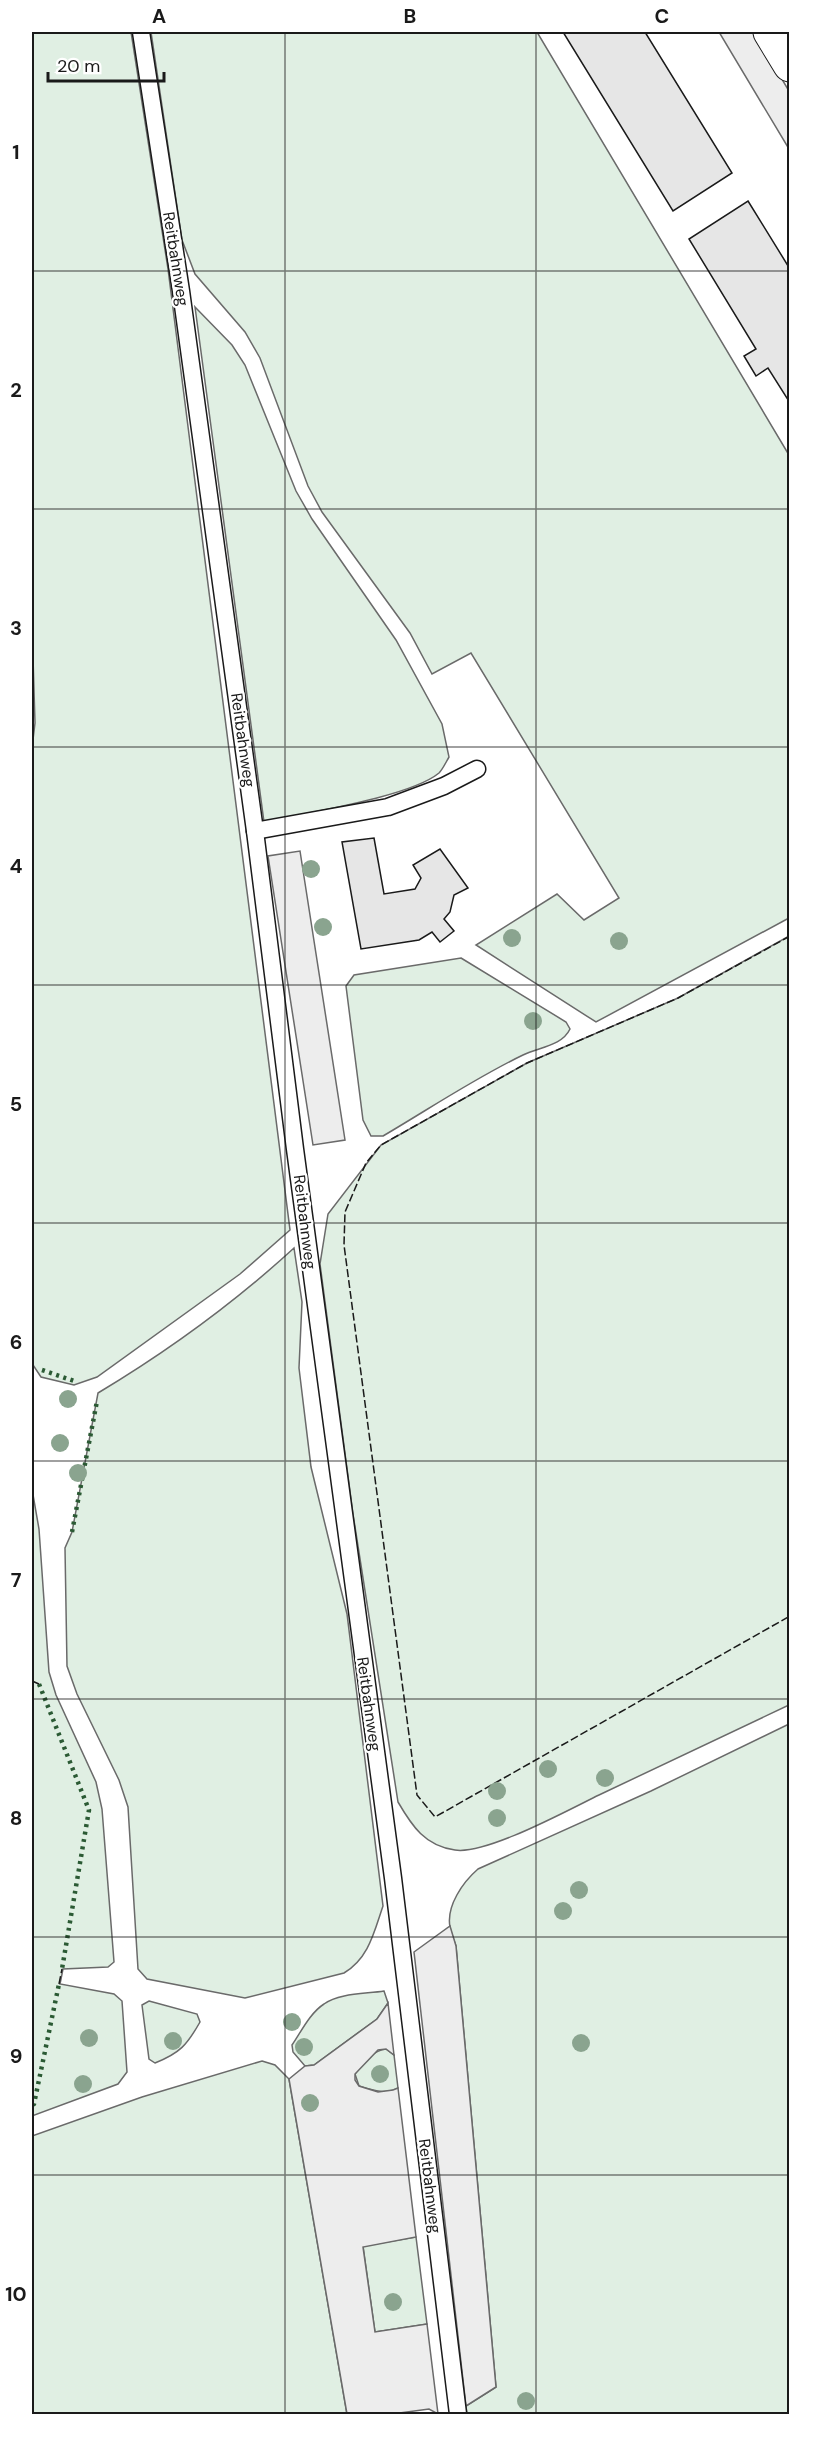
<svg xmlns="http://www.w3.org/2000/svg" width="821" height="2446" font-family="'DM Sans',sans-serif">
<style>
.green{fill:#e0efe3;stroke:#6a6a6a;stroke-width:1.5}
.parking{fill:#ededed;stroke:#6a6a6a;stroke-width:1.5}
.building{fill:#e6e6e6;stroke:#1a1a1a;stroke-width:1.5}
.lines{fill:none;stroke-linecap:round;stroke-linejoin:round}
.service-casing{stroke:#1a1a1a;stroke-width:19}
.minor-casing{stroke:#1a1a1a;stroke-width:35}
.service{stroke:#fff;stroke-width:16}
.minor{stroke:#fff;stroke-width:33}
.hedge{stroke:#2b5a34;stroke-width:4.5;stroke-dasharray:3 4.5;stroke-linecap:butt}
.fence{stroke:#1a1a1a;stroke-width:1.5;stroke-dasharray:8 3;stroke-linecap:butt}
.tree{fill:#8aa48f}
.grid{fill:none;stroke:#1a1a1a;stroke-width:1.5;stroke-opacity:0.55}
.labels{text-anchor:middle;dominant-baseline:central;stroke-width:4.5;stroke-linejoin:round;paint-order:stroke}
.street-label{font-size:16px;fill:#1a1a1a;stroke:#fff}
.neatline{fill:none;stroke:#1a1a1a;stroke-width:2}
.grid-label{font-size:20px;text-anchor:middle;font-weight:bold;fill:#1a1a1a}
</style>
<rect width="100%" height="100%" fill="#fff"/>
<!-- green -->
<g class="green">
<path d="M 32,32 L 131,32 L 168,269 L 290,1230 L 240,1274 L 97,1377 L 74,1385 L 41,1377 L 33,1365 L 32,1357 L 32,748 L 35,723 L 32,625 Z"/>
<path d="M 151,32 L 537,32 L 789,455 L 789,918 L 596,1022 L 476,945 L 557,894 L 584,920 L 619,898 L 471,653 L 432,674 L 410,633 L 322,512 L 308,486 L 260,358 L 245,332 L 195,274 L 182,240 Z"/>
<path d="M 195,307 L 232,345 L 245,365 L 296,491 L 312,519 L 396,640 L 442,724 L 449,757 C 446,762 443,769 439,773 C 410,797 305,813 264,822 Z"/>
<path d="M 789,936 L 789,1705 C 726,1735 663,1765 599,1795 C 568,1810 486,1855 455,1850 C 425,1846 412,1826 398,1802 L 353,1514 L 320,1264 L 328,1214 L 381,1145 L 527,1063 L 678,998 Z"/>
<path d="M 461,958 L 566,1022 L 570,1029 C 562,1046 539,1047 523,1055 C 475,1078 429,1109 383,1136 L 371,1136 L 363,1120 L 346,986 L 354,975 Z"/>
<path d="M 294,1248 L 302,1302 L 299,1368 L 311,1467 L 347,1614 L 383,1906 C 374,1932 369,1958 344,1973 L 245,1998 L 147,1979 L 138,1969 L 128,1807 L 119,1780 L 77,1694 L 67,1666 L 65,1548 L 72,1532 L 98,1393 C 168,1351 234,1303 294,1248 Z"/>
<path d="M 32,1489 L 39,1529 L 49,1672 L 56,1695 L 96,1782 L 102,1809 L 114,1962 L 108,1967 L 63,1969 L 60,1984 L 114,1994 L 122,2001 L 127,2072 L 118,2084 L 32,2116 Z"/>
<path d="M 789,1724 L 789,2414 L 467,2414 L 466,2406 L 496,2387 L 456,1946 C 454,1940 451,1933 450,1927 C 446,1906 463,1882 478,1869 L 651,1791 Z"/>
<path d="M 384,1991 L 388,2003 L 377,2019 L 314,2065 L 305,2066 L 293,2052 L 292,2045 C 301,2032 310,2013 324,2004 C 339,1993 366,1994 384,1991 Z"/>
<path d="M 149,2001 L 197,2014 L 200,2022 C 187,2045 180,2053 155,2063 L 149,2059 L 142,2005 Z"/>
<path d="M 386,2049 L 394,2055 L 398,2088 C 386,2095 372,2090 359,2086 L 355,2074 C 364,2063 371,2051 386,2049 Z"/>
<path d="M 262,2061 L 275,2065 L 289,2079 L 347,2414 L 32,2414 L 32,2136 L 142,2097 Z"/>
<path d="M 416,2237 L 427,2324 L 375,2332 L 363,2246 Z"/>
</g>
<!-- parking -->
<g class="parking">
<path d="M 719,32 L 754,32 L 789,91 L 789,149 Z"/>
<path d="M 300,851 L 345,1140 L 313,1145 L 268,856 Z"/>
<path d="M 450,1926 L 456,1946 L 496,2387 L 466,2406 L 414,1952 Z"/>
<path d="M 388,2003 L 394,2055 L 386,2049 L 378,2050 L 355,2074 L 355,2080 L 359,2086 L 378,2092 L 393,2090 L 398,2088 L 416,2237 L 363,2247 L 375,2332 L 427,2324 L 438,2414 L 429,2409 L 392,2414 L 347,2414 L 289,2079 L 305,2066 L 314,2065 L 377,2019 Z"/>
</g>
<!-- building -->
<g class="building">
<path d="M 563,32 L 645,32 L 732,173 L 673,211 Z"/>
<path d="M 748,201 L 790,269 L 790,403 L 768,368 L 756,376 L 744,356 L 756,349 L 689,239 Z"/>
<path d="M 374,838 L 384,894 L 415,889 L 421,878 L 413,865 L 440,849 L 468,888 L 454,895 L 450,912 L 444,919 L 454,931 L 440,942 L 432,932 L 419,940 L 361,949 L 342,842 Z"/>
</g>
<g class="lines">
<!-- service casing -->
<g class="service-casing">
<g id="service">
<path d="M 141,32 L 181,291 L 255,831 L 295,1149 L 393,1878 L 458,2414"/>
<path d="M 255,831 L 388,807 L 444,786 L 477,769"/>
</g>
</g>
<!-- minor casing -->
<g class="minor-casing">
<path id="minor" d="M 770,32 L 790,65"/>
</g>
<!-- service -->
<use href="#service" class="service"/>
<!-- minor -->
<use href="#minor" class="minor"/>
<!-- hedge -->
<g class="hedge">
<path d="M 42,1370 L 77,1382"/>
<path d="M 72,1532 L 97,1401"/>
<path d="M 39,1684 L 89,1810 L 62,1969"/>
<path d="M 32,2105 L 34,2104 L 59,1984"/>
</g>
<!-- fence -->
<g class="fence">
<path d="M 790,936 L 678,998 L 527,1063 L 381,1145 L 366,1163 L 345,1212 L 344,1245 L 417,1795 L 435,1817 L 790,1616"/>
<path d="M 32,1681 L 39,1684"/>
<path d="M 59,1984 L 62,1969"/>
</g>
</g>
<!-- trees -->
<g class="tree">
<circle cx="311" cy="869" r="9"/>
<circle cx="323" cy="927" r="9"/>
<circle cx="512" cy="938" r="9"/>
<circle cx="619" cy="941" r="9"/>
<circle cx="533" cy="1021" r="9"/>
<circle cx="68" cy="1399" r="9"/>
<circle cx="60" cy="1443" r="9"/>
<circle cx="78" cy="1473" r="9"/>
<circle cx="548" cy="1769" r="9"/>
<circle cx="605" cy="1778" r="9"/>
<circle cx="497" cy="1791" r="9"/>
<circle cx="497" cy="1818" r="9"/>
<circle cx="579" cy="1890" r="9"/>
<circle cx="563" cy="1911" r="9"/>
<circle cx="292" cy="2022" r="9"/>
<circle cx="89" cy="2038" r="9"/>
<circle cx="173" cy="2041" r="9"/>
<circle cx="581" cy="2043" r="9"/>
<circle cx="304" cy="2047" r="9"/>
<circle cx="380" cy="2074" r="9"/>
<circle cx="83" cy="2084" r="9"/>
<circle cx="310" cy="2103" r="9"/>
<circle cx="393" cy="2302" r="9"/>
<circle cx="526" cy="2401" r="9"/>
</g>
<!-- grid -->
<path class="grid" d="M 285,32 L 285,2414M 536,32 L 536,2414M 32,271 L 790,271M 32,509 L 790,509M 32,747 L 790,747M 32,985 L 790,985M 32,1223 L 790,1223M 32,1461 L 790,1461M 32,1699 L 790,1699M 32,1937 L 790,1937M 32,2175 L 790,2175"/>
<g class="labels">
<!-- street labels -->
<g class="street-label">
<text transform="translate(176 259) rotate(81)">Reitbahnweg</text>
<text transform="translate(243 740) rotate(82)">Reitbahnweg</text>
<text transform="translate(305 1222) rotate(83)">Reitbahnweg</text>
<text transform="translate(369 1704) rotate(82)">Reitbahnweg</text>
<text transform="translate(430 2186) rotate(83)">Reitbahnweg</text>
</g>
</g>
<!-- border -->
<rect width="821" height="2446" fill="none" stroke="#ffffff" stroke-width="66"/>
<!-- scale -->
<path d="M48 72v9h116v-9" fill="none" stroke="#1a1a1a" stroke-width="3"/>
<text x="57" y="72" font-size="18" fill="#1a1a1a" stroke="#ffffff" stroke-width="4.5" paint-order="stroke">20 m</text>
<rect x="33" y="33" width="755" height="2380" class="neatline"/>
<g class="grid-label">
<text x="159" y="23">A</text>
<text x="410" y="23">B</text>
<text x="662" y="23">C</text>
<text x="16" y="159">1</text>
<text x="16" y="397">2</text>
<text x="16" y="635">3</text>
<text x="16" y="873">4</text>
<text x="16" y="1111">5</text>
<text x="16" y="1349">6</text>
<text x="16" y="1587">7</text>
<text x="16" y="1825">8</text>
<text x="16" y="2063">9</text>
<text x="16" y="2301">10</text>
</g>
</svg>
